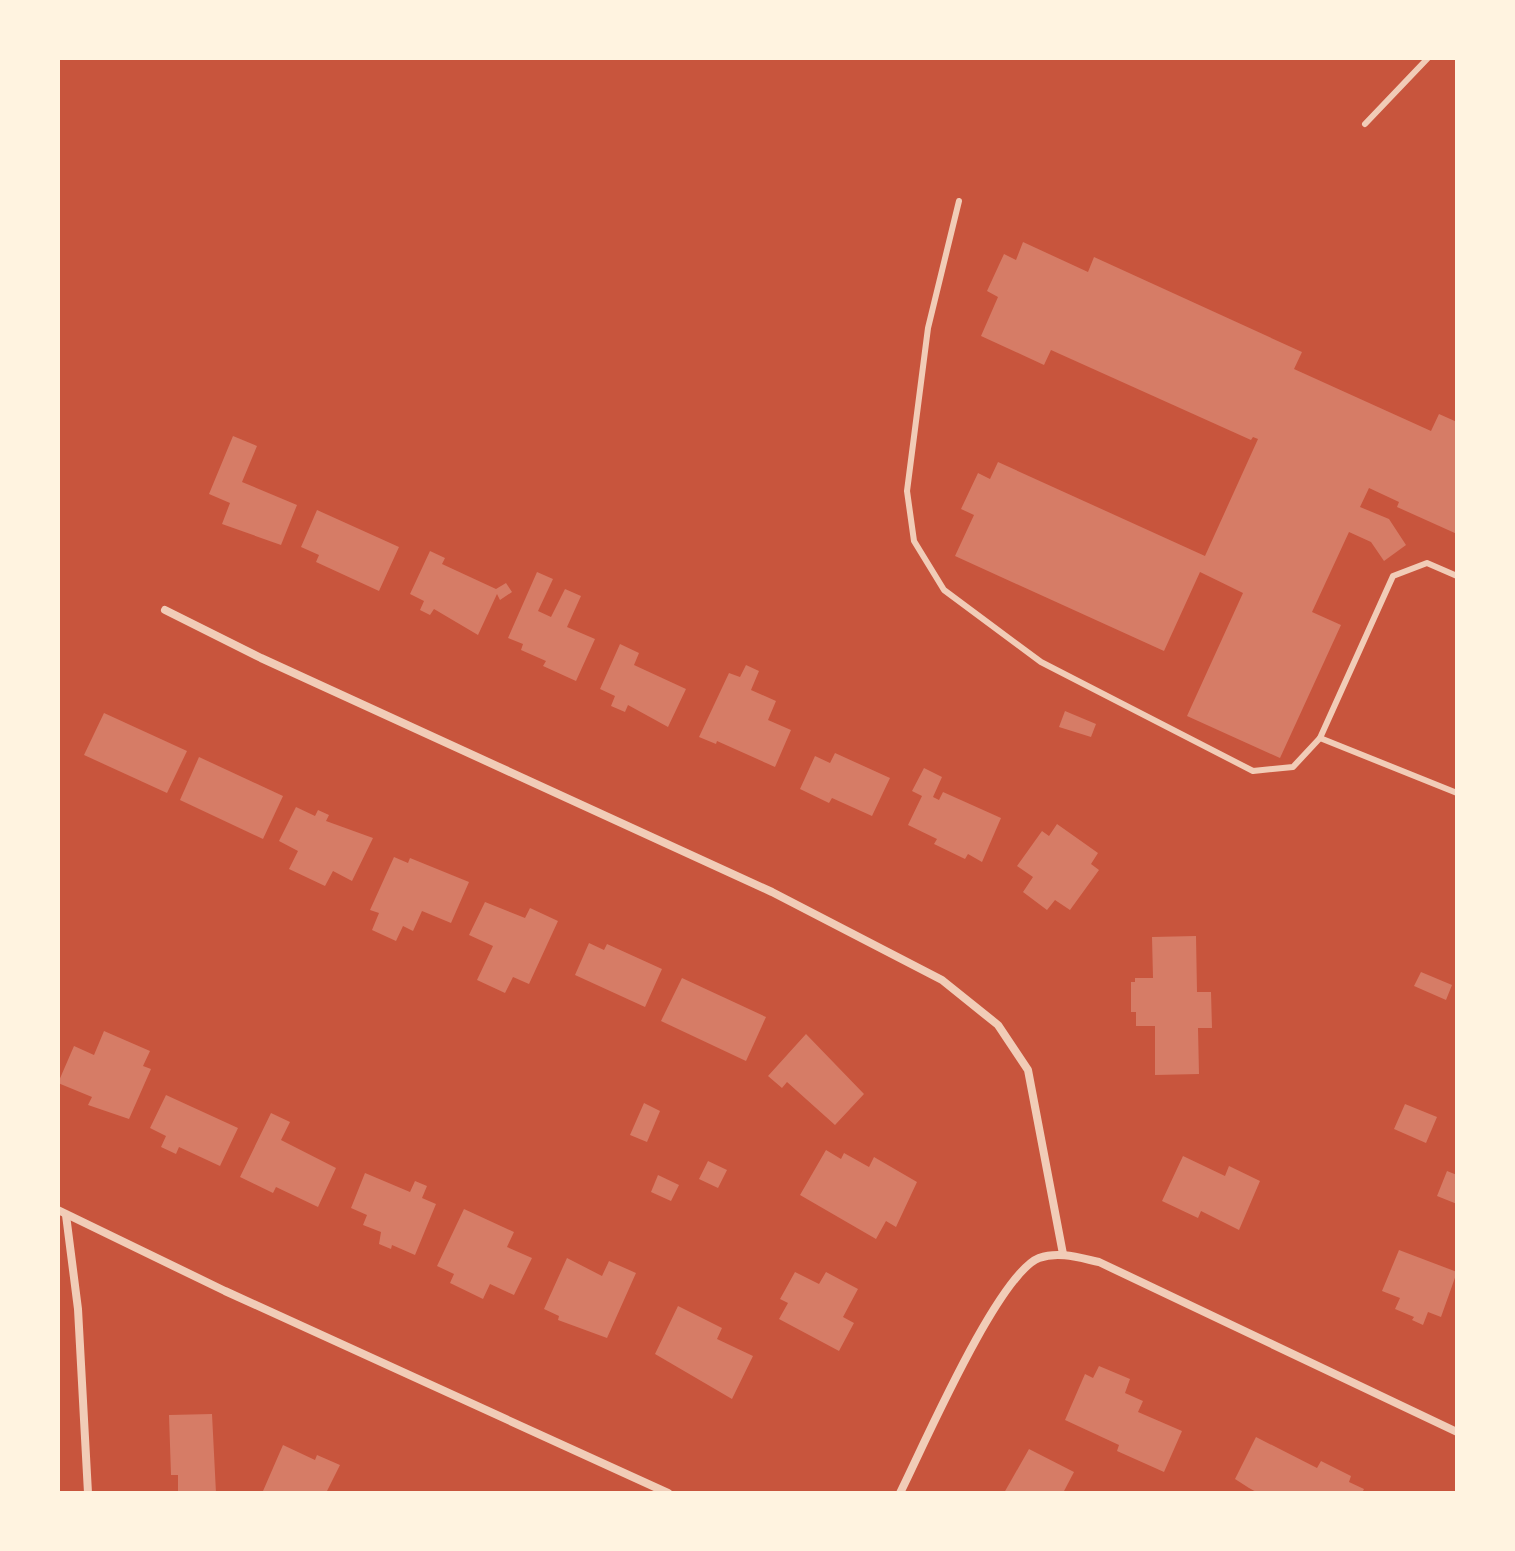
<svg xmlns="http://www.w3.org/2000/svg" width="1515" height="1551" font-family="Jost,sans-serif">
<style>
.building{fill:#d67c66}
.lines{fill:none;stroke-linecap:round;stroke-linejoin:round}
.service{stroke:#f1ccb7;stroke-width:6}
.minor{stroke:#f1ccb7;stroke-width:8}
</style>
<rect width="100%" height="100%" fill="#c8553d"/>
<!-- building -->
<g class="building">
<path d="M 1023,242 L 1088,272 L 1094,257 L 1302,352 L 1294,369 L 1431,431 L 1439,414 L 1457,422 L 1457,534 L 1397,507 L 1399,502 L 1369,488 L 1360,507 L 1389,519 L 1406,545 L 1384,561 L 1371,542 L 1349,532 L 1312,612 L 1341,625 L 1280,758 L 1187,716 L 1243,593 L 1200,572 L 1164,651 L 955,556 L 974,515 L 961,509 L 978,473 L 990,479 L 998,462 L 1205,556 L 1258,439 L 1253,437 L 1251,440 L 1051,350 L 1044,365 L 981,336 L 998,297 L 987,291 L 1004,254 L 1016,260 Z"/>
<path d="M 233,436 L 257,446 L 242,482 L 297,505 L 281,545 L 222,524 L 230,503 L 209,494 Z"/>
<path d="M 317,510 L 399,547 L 379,591 L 316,562 L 319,555 L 301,547 Z"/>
<path d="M 430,551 L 445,558 L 442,564 L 496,589 L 506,583 L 512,592 L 500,600 L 497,594 L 478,635 L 434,609 L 430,615 L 420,610 L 424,601 L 410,594 Z"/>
<path d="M 537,572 L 553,579 L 538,611 L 551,617 L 565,589 L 581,596 L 567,627 L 595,639 L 576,681 L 543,666 L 546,661 L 521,650 L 523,644 L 508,638 Z"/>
<path d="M 620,644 L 639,653 L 634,665 L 686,689 L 668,727 L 628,705 L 625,712 L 611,706 L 615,696 L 600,689 Z"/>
<path d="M 746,665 L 759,671 L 751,690 L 776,701 L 768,720 L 791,730 L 775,767 L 717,741 L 716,744 L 699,737 L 729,673 L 740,677 Z"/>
<path d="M 1065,711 L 1096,724 L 1091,737 L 1059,727 Z"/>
<path d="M 104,713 L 187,751 L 167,793 L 84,755 Z"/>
<path d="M 835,753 L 890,778 L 872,816 L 832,798 L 829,803 L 800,789 L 815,756 L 830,763 Z"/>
<path d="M 199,757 L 283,796 L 263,839 L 180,800 Z"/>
<path d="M 924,768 L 942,777 L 933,797 L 939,800 L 943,792 L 1001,818 L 982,862 L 968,854 L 965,859 L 934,844 L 937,839 L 908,825 L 922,796 L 912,791 Z"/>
<path d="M 296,807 L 315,816 L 318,810 L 329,815 L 326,821 L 373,838 L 352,881 L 333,871 L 325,886 L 289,869 L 298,851 L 279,841 Z"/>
<path d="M 1057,824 L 1098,853 L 1091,864 L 1099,870 L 1070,910 L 1055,900 L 1047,910 L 1023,892 L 1033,877 L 1017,866 L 1042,831 L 1049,836 Z"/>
<path d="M 394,857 L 408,863 L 410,858 L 469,882 L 451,923 L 422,911 L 413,931 L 403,926 L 396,941 L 372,930 L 379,913 L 370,910 Z"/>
<path d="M 485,902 L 525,918 L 530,908 L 558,921 L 529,984 L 513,977 L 505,993 L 477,980 L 493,946 L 469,935 Z"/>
<path d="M 1196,936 L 1197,992 L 1211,992 L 1212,1028 L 1198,1028 L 1199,1074 L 1155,1075 L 1155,1026 L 1136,1026 L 1136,1012 L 1131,1012 L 1131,982 L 1135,982 L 1135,978 L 1153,978 L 1152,937 Z"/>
<path d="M 589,943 L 604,950 L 607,944 L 662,969 L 645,1007 L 575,975 Z"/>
<path d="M 1421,972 L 1452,985 L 1446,1000 L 1414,986 Z"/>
<path d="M 682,978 L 766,1017 L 746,1061 L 661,1021 Z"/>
<path d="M 104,1031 L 150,1051 L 143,1066 L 151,1069 L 129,1119 L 88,1105 L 92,1097 L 58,1083 L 74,1046 L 94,1055 Z"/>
<path d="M 806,1034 L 864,1094 L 835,1125 L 787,1082 L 782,1088 L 768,1076 Z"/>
<path d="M 166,1095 L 238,1128 L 220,1166 L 179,1147 L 176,1154 L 161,1147 L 166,1136 L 150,1128 Z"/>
<path d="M 644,1103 L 660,1111 L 647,1142 L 630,1135 Z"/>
<path d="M 1405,1104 L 1437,1117 L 1426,1143 L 1394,1129 Z"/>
<path d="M 271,1113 L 290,1122 L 281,1140 L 336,1168 L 318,1207 L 276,1187 L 273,1193 L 240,1177 Z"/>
<path d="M 826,1150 L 841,1159 L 844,1153 L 869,1167 L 874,1157 L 917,1182 L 896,1227 L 886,1221 L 876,1239 L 800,1195 Z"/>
<path d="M 1183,1156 L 1225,1176 L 1229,1166 L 1260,1181 L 1239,1230 L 1201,1211 L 1198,1218 L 1162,1201 Z"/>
<path d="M 708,1161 L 727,1170 L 718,1188 L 699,1179 Z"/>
<path d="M 1447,1171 L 1457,1175 L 1457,1204 L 1437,1196 Z"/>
<path d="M 365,1173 L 410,1192 L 415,1181 L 427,1186 L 422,1198 L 436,1204 L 415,1255 L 392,1245 L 391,1249 L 379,1244 L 381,1232 L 363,1225 L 367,1215 L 351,1208 Z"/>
<path d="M 658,1175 L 679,1185 L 671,1201 L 651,1192 Z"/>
<path d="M 464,1209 L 514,1232 L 507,1247 L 532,1258 L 514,1295 L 490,1284 L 483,1299 L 450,1283 L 454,1274 L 437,1266 Z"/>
<path d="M 1399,1250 L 1457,1272 L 1441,1317 L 1428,1312 L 1423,1325 L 1412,1320 L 1414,1317 L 1395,1309 L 1400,1298 L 1382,1291 Z"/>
<path d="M 567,1258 L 602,1276 L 609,1261 L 636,1273 L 607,1338 L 558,1320 L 559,1316 L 544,1309 Z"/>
<path d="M 795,1272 L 819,1284 L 826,1272 L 858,1289 L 843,1317 L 854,1323 L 839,1351 L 779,1319 L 788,1303 L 780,1299 Z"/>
<path d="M 678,1306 L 722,1328 L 717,1339 L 753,1356 L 732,1399 L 655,1354 Z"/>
<path d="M 1099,1366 L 1130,1379 L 1125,1393 L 1143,1401 L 1138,1412 L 1182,1431 L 1164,1472 L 1117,1451 L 1119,1445 L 1065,1420 L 1085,1374 L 1093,1378 Z"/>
<path d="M 212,1414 L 216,1493 L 178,1493 L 178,1475 L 171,1475 L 169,1415 Z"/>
<path d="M 1256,1437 L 1317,1468 L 1321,1461 L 1351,1476 L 1349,1482 L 1364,1489 L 1362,1493 L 1258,1493 L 1249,1488 L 1235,1479 Z"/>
<path d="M 283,1445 L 315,1460 L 317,1455 L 340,1465 L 326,1493 L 263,1491 Z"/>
<path d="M 1029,1449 L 1074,1472 L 1063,1493 L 1004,1493 Z"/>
</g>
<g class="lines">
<!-- service -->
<g class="service">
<path d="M 1365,124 L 1428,58"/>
<path d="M 959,201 L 928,328 L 907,491 L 914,541 L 944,590 L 1041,662 L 1253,771 L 1293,767 L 1320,738"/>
<path d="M 1457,576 L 1427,563 L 1393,576 L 1320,738 L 1457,793"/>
</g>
<!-- minor -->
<g class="minor">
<path d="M 165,610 L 261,658 L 772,892 L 942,980 L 998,1025 L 1028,1070 L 1063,1254"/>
<path d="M 58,1210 L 225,1291 L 668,1493"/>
<path d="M 66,1215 L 78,1309 L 88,1493"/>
<path d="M 900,1493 C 923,1447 998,1274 1039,1258 C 1059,1251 1080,1258 1099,1262 L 1457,1432"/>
</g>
</g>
<!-- border -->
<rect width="1515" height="1551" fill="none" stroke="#fff3e0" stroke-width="120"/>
</svg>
